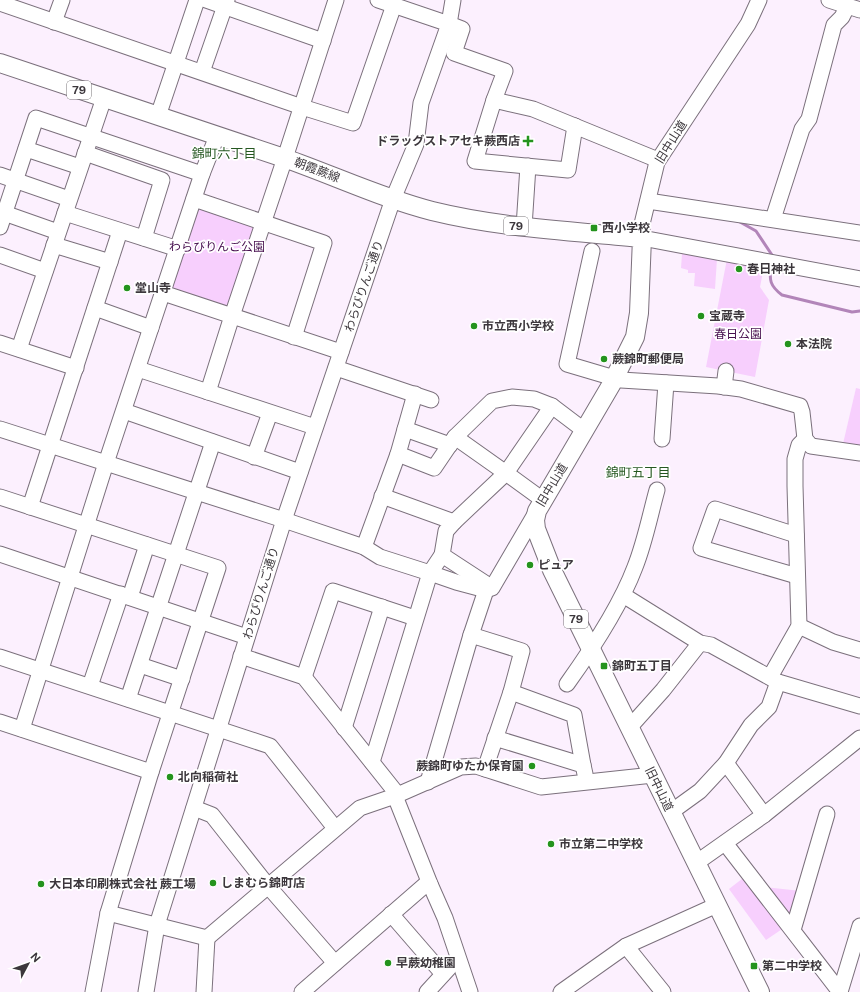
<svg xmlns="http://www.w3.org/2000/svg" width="860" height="992" font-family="'Public Sans','Noto Sans JP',sans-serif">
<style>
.green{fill:#f7cffd}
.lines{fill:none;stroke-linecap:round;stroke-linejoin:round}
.stream{stroke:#b285b9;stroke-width:3}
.minor-casing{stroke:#7b707c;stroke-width:17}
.major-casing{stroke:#7b707c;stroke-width:20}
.minor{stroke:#fff;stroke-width:15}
.major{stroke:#fff;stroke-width:18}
.poi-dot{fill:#24931d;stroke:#fff;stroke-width:1.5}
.labels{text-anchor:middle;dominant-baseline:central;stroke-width:3.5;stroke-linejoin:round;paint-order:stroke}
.shield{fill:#fff;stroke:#767376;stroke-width:1}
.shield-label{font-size:11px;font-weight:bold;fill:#3c373c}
.poi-label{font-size:12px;font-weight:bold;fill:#3c373c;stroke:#fff;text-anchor:start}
.street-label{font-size:12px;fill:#3c373c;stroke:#fff}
.park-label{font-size:12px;fill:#470f4f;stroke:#fff}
.neighbourhood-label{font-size:13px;fill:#255721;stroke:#fff}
</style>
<rect width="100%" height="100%" fill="#fcf0fe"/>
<!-- green -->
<g class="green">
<path d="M 194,199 L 264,222 L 232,316 L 163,293 Z"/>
<path d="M 682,254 L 717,259 L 715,289 L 694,286 L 695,273 L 688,273 L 688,270 L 681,268 Z"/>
<path d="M 727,259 L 764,266 L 760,287 L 769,300 L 755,377 L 706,367 Z"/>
<path d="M 856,388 L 860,389 L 860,449 L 842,448 Z"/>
<path d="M 747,875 L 756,886 L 801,891 L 791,923 L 766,940 L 729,889 Z"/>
</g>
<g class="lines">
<!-- stream -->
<g class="stream">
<path d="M 740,222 L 756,231 L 772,255 L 772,258"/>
<path d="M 771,266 C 769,280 770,286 782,295 L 852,312 L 860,311"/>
</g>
<!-- minor casing -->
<g class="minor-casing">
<g id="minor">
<path d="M 206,0 L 323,41"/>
<path d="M 453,0 L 449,24 L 462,29 L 454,53 L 505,71 L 494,100 L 475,161 L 568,170 L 575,126"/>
<path d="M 759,0 L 748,24 L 657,162 L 642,224 L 642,238 L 860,279"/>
<path d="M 829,0 L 860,10"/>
<path d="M 0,3 L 302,107 L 353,123 L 394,5"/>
<path d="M 54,22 L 62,0"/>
<path d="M 202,72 L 227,0"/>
<path d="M 494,100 L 533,109 L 658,160"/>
<path d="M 158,116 L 197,0"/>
<path d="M 26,149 L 80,167"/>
<path d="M 85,153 L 162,180 L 144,238"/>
<path d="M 0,175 L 69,199"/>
<path d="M 194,199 L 324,243 L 294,337"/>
<path d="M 648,201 L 860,233"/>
<path d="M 4,213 L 58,232"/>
<path d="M 65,213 L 178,249"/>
<path d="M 773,219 L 802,129 L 809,119 L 834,25 L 842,17 L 847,7"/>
<path d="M 0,227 L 36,118 L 202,174"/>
<path d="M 524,227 L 528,166"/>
<path d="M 54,245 L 110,262"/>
<path d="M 592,251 L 567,364 L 621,380 L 718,386 L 741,389 L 800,406 L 802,412 L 805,439 L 811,446 L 860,453"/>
<path d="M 0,255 L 45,271"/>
<path d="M 163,293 L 341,352"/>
<path d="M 95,308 L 151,328"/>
<path d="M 0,343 L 76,368"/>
<path d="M 19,349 L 104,98"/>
<path d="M 336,368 L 431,400"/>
<path d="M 138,369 L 315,427"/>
<path d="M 724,387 L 726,371"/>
<path d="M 208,392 L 232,316 L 285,158 L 336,0"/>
<path d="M 124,411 L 300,472"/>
<path d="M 0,429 L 284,520 L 364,547 L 380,557 L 430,573 L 372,762"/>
<path d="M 405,429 L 450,445"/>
<path d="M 455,437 L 506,473 L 552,406"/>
<path d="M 662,439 L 666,383"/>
<path d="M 398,454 L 434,468 L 455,437 L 492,401 L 512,397 L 534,399 L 552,406 L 585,431"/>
<path d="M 254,457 L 270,413"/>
<path d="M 382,496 L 454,522 L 446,531 L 442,555 L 491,587"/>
<path d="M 0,497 L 218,568 L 151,772 L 108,913 L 93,992"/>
<path d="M 30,507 L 120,231"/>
<path d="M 454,522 L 506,473 L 543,500"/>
<path d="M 796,535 L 715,509 L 701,548 L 797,576"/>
<path d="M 364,547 L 398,454 L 415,394"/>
<path d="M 0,554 L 247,637"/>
<path d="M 442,555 L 430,573 L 456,582 L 486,590 L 492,588 L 537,511"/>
<path d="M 623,595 L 700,643 L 711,645 L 778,682 L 860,706"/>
<path d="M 130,597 L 147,545"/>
<path d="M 799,626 L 833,642 L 860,650"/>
<path d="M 471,635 L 522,651 L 511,692 L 485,769"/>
<path d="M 241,656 L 304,677 L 394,790 L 395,796 L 430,884 L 445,918 L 470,992"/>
<path d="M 0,657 L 270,746 L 335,828"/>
<path d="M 140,665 L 182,679"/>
<path d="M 304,677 L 333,591 L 415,618"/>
<path d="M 770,677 L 799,626 L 795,486 L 795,459 L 799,445 L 805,439"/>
<path d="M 567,684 C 592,649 620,607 635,567 C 645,542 650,515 657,490"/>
<path d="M 90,686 L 121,594"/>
<path d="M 511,692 L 574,715 L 583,765"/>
<path d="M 128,699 L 213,442"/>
<path d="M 0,722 L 151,772"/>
<path d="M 344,728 L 382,607"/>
<path d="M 629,728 L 663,690 L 700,643"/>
<path d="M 22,729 L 106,463 L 202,174 L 217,136"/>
<path d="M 495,738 L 583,765 L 585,774"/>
<path d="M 726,763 L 764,815"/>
<path d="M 428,782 L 471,635 L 486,590"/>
<path d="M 194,808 L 212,815 L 268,886 L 335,963"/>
<path d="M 671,812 L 700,791 L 726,763 L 751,725 L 769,707 L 778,682"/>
<path d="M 725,843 L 840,992"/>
<path d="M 696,863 L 764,815 L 860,738"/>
<path d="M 108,913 L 207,938 L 360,808 L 395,796 L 461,767 L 476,766 L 541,787 L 653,775"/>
<path d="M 391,914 L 443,974"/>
<path d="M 793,930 L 827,814"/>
<path d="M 626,946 L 663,992"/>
<path d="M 146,992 L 157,925 L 284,520 L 393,199 L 416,144 L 421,103 L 449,24 L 378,0"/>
<path d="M 204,992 L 207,938"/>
<path d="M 302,992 L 425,885 L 430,884"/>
<path d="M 427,992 L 449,968"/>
<path d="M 561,992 L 626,946 L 717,905"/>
<path d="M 840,992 L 860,926"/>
</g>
</g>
<!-- major casing -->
<g class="major-casing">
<path id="major" d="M 0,63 C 94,95 189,126 284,158 C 333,175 381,198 432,211 C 501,228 572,231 642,238 L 639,313 L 635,337 L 611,385 L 537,511 L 535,520 L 536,529 L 552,570 L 760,992"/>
</g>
<!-- minor -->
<use href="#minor" class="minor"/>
<!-- major -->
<use href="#major" class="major"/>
</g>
<!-- markers -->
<g class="poi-dot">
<path d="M526 135h4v4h4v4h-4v4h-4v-4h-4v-4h4z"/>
<rect x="590" y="224" width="8" height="8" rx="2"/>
<circle cx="739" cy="269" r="4"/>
<circle cx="127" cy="288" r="4"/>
<circle cx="701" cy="316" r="4"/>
<circle cx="474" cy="326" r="4"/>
<circle cx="788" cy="344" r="4"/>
<circle cx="604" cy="359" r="4"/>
<circle cx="530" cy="565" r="4"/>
<rect x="600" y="662" width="8" height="8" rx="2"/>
<circle cx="532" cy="766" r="4"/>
<circle cx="170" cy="777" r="4"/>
<circle cx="551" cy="844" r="4"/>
<circle cx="213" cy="883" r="4"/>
<circle cx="41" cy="884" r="4"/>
<circle cx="388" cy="963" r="4"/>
<rect x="750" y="962" width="8" height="8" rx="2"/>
</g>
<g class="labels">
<!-- shield labels -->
<g class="shield">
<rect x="67" y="81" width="24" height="18" rx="3"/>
<rect x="504" y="217" width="24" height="18" rx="3"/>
<rect x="564" y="610" width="24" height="18" rx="3"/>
</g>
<g class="shield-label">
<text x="79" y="90">79</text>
<text x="516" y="226">79</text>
<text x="576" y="619">79</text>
</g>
<!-- poi labels -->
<g class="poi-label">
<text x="520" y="141" text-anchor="end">ドラッグストアセキ蕨西店</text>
<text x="602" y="228">西小学校</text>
<text x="747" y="269">春日神社</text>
<text x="135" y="288">堂山寺</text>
<text x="709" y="316">宝蔵寺</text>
<text x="482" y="326">市立西小学校</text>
<text x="796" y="344">本法院</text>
<text x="612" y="359">蕨錦町郵便局</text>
<text x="538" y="565">ピュア</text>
<text x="612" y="666">錦町五丁目</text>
<text x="524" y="766" text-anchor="end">蕨錦町ゆたか保育園</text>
<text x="178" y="777">北向稲荷社</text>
<text x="559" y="844">市立第二中学校</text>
<text x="221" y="883">しまむら錦町店</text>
<text x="49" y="884">大日本印刷株式会社 蕨工場</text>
<text x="396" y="963">早蕨幼稚園</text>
<text x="762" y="966">第二中学校</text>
</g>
<!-- street labels -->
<g class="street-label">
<text transform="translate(671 142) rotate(-58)">旧中山道</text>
<text transform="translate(317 170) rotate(21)">朝霞蕨線</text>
<text transform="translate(364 286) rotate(-71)">わらびりんご通り</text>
<text transform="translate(552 485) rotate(-59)">旧中山道</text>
<text transform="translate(261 593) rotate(-73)">わらびりんご通り</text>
<text transform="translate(659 789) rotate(64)">旧中山道</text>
</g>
<!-- park labels -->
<g class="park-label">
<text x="217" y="247">わらびりんご公園</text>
<text x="738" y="334">春日公園</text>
</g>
<!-- neighbourhood labels -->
<g class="neighbourhood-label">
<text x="224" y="153">錦町六丁目</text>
<text x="638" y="472">錦町五丁目</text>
</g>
</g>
<!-- north arrow -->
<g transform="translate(28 964) rotate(49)" stroke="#ffffff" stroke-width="3" paint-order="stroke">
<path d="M0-3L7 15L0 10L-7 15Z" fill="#3c373c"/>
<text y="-6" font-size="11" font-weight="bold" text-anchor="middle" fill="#3c373c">N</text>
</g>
</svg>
